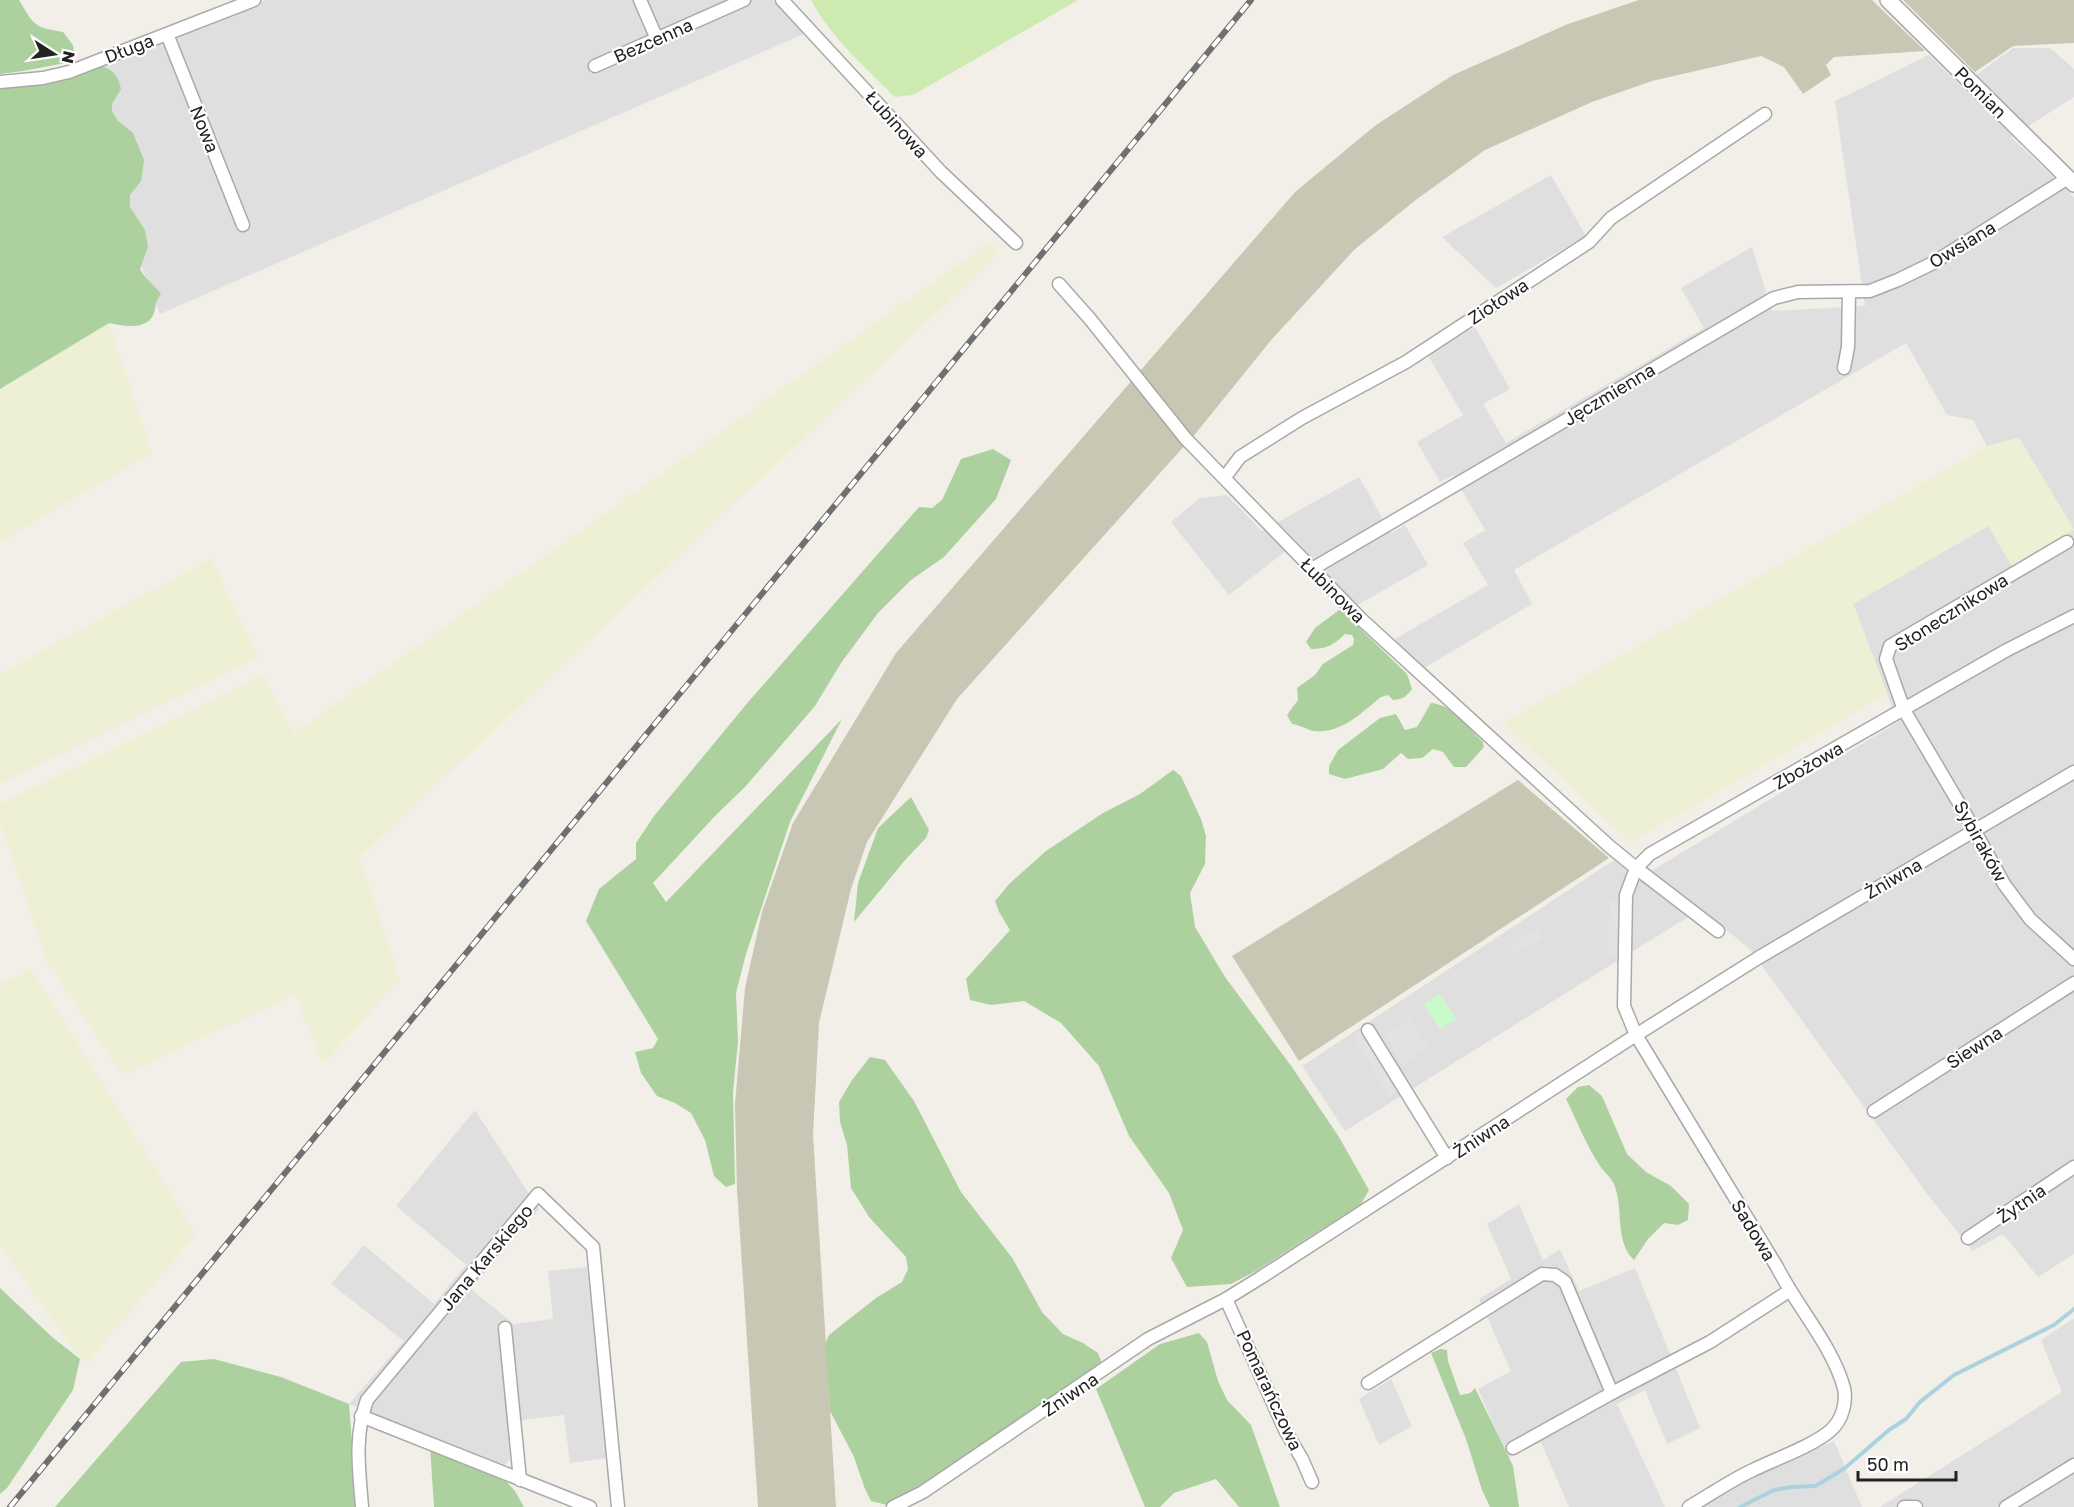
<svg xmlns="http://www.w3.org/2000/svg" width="2074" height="1507" font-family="'Golos Text',sans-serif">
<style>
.residential{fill:#e0dfdf}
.construction{fill:#c7c7b4}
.farmland{fill:#eef0d5}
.grass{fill:#cdebb0}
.forest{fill:#add19e}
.park{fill:#c8facc}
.parking{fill:#e2e2e2}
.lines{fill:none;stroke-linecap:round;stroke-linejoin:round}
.stream{stroke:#aad3df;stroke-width:4}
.minor-casing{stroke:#a9a9a9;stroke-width:15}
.tertiary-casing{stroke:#a9a9a9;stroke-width:18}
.minor{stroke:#fff;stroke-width:12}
.tertiary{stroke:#fff;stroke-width:15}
.rail-casing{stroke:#707070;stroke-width:6}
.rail{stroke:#fff;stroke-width:4;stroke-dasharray:11;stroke-linecap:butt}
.labels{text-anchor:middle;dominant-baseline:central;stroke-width:4.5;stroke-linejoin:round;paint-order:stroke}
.street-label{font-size:18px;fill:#222;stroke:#fff}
</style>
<rect width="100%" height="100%" fill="#f2efe9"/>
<!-- residential -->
<g class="residential">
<path d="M 265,0 L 773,0 L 804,34 L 160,314 L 67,75 Z"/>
<path d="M 2013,48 L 2050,48 L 2074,69 L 2074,97 L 2011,137 L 2074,197 L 2074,1254 L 2038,1277 L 2003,1234 L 1973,1251 L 1928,1195 L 1750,949 L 1700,909 L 1648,873 L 1898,722 L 1853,604 L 1988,526 L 2074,530 L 2019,438 L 1987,446 L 1973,420 L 1947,415 L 1906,343 L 1514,570 L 1532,604 L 1424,668 L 1393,640 L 1488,585 L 1463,543 L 1485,530 L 1453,475 L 1440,482 L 1417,442 L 1463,415 L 1427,354 L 1475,327 L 1510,389 L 1483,404 L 1506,443 L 1704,328 L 1681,288 L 1752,247 L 1772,311 L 1865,306 L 1835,101 L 1929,55 L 1961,86 Z"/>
<path d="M 1551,175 L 1586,236 L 1496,288 L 1442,237 Z"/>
<path d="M 1359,477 L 1391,533 L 1405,525 L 1428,565 L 1347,611 L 1287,550 L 1229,595 L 1171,522 L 1200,498 L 1227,495 L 1262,531 Z"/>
<path d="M 1614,860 L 1688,917 L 1345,1131 L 1302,1066 Z"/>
<path d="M 475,1110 L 539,1209 L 471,1289 L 514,1324 L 553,1319 L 548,1271 L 587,1267 L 608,1458 L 570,1463 L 564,1415 L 507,1422 L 510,1460 L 504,1465 L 349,1404 L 404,1341 L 331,1284 L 364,1245 L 434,1304 L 466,1265 L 396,1206 Z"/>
<path d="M 1519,1204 L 1543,1260 L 1560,1249 L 1579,1291 L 1635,1268 L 1700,1428 L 1667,1444 L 1645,1390 L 1617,1404 L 1665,1507 L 1569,1507 L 1541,1442 L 1508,1458 L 1478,1389 L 1511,1371 L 1479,1299 L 1511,1279 L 1487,1224 Z"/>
<path d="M 2074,1318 L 2074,1507 L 1880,1507 L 2062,1392 L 2041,1340 Z"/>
<path d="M 1391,1379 L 1412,1426 L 1379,1445 L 1359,1399 Z"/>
<path d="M 1834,1441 L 1862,1507 L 1681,1507 Z"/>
</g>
<!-- construction -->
<g class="construction">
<path d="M 1639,0 L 1872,0 L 1925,51 L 1834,57 L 1826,65 L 1831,75 L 1803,94 L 1784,67 L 1761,56 L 1652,81 L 1592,102 L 1485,150 L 1417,199 L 1355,249 L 1272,339 L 1196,433 L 957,699 L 867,842 L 851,889 L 819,1023 L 813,1135 L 836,1507 L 758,1507 L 737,1189 L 735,1104 L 745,988 L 762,912 L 793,823 L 896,653 L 1295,192 L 1376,125 L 1453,75 L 1568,24 Z"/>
<path d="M 1903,0 L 2074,0 L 2074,43 L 2013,46 L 1975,72 Z"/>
<path d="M 1518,780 L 1609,858 L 1299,1061 L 1232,956 Z"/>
</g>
<!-- farmland -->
<g class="farmland">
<path d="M 990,242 L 999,254 L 360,857 L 400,980 L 323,1064 L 295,995 L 123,1075 L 46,959 L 0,823 L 0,804 L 262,675 L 294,733 Z"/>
<path d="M 109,323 L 152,453 L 0,542 L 0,389 Z"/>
<path d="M 2019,438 L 2074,530 L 2012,566 L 1988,526 L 1853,604 L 1887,694 L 1630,843 L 1503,723 L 1987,446 Z"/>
<path d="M 211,558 L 258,657 L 0,784 L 0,674 Z"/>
<path d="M 31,969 L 196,1234 L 87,1363 L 80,1359 L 0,1245 L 0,984 Z"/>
</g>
<!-- grass -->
<path class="grass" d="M 811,0 L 1078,0 L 913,95 L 895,97 C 865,67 831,38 811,0 Z"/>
<!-- forest -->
<g class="forest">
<path d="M 0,0 L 19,0 C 34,25 33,27 63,32 L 73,45 L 76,61 L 23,71 L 0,74 Z"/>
<path d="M 101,66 C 114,70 118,76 121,89 L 112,104 L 112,111 L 118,121 L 133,133 L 144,160 L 141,181 L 130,195 L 130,207 L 145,230 L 148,247 L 140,269 C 145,279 155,286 161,294 C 154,303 157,304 154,313 C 148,331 123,326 109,323 L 0,389 L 0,88 L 55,83 Z"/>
<path d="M 993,449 L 1011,460 L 996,499 L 944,557 L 911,580 L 878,613 L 841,663 L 815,706 L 790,735 L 745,787 L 716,815 L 653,883 L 666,902 L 842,719 L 790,822 L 746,954 L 736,993 L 738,1042 L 733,1092 L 735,1184 L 726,1187 L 714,1176 L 705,1140 L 691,1113 L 675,1103 L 657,1096 L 641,1073 L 635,1052 L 653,1048 L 658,1039 L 586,921 L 599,889 L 636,859 L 636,843 L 654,816 L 749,701 L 919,507 L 932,508 L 942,500 L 961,459 Z"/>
<path d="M 1339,610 L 1342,611 L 1407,674 L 1412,689 C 1406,697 1403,699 1393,700 L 1388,695 L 1381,697 C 1361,713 1341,734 1314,731 C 1307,730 1301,725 1292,724 L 1287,715 L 1298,700 L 1297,688 L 1315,675 L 1323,664 L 1353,645 L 1354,639 L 1352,635 L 1345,634 C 1334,645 1326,649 1311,649 L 1306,642 L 1315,628 Z"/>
<path d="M 1431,703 C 1454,705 1467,727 1483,742 L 1484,747 L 1466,767 L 1454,767 L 1443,752 L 1433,749 L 1422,758 L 1408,759 L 1401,753 L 1383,769 L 1345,779 L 1329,774 L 1329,766 L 1338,750 L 1380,718 L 1396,714 L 1405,730 L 1417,727 Z"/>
<path d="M 1173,770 L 1181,776 L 1201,819 L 1206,836 L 1205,864 L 1190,893 L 1195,927 L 1225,977 L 1292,1067 L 1339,1137 L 1369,1190 L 1361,1204 L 1256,1271 L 1231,1284 L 1187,1287 L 1171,1258 L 1183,1230 L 1169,1193 L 1129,1136 L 1099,1066 L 1061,1023 L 1024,1001 L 991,1005 L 970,1000 L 966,979 L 1010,930 L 999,912 L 995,901 L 1010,883 L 1046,851 L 1103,813 L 1140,794 Z"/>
<path d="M 911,797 L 929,830 L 926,838 L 906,859 L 854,922 L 858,883 L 878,828 Z"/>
<path d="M 870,1057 L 885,1060 L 914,1101 L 961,1192 L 1013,1259 L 1042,1312 L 1063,1334 L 1083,1343 L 1098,1353 L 1103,1366 L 921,1488 L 887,1505 L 871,1501 L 865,1489 L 854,1457 L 830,1411 L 825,1344 L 829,1335 L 876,1298 L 902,1282 L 908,1269 L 906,1257 L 869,1217 L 851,1188 L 847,1145 L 840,1122 L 839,1102 L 852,1080 Z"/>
<path d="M 1589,1085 L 1602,1096 L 1627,1154 L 1646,1172 L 1671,1186 L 1689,1204 L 1688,1220 L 1678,1225 L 1664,1223 L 1648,1239 L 1634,1260 C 1614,1241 1624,1208 1614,1184 C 1611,1177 1604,1172 1600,1166 C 1586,1145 1577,1121 1566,1099 L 1578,1087 Z"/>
<path d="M 0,1288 L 52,1337 L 80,1359 L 73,1390 L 7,1488 L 0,1494 Z"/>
<path d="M 1199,1333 L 1207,1342 L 1218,1381 L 1227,1400 L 1251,1425 L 1280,1507 L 1239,1507 L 1216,1479 L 1174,1493 L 1160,1507 L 1145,1507 L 1096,1389 L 1160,1344 Z"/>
<path d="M 1440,1349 L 1447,1350 L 1448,1361 L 1460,1395 L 1470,1393 L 1475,1388 L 1513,1466 L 1519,1507 L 1490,1507 L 1482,1490 L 1466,1439 L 1431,1353 Z"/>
<path d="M 214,1359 L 281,1377 L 349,1404 L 357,1507 L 55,1507 L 181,1362 Z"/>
<path d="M 430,1446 L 491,1464 L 515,1491 L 524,1507 L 434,1507 Z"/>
</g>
<!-- park -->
<path class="park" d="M 1439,994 L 1456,1019 L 1440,1029 L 1424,1004 Z"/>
<!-- parking -->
<g class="parking">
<path d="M 1610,900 L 1620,901 L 1618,957 L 1608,956 Z"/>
<path d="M 1537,929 L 1542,938 L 1515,955 L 1510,946 Z"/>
<path d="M 1410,1019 L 1429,1047 L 1403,1065 L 1384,1035 Z"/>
<path d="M 1361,1031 L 1398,1091 L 1389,1097 L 1353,1036 Z"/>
</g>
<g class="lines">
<!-- stream -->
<path class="stream" d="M 1740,1507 L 1774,1490 L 1792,1487 L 1815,1486 L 1824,1481 L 1845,1468 L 1889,1430 L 1906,1419 L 1920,1402 L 1954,1375 L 2054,1325 L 2074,1309"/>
<!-- minor casing -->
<g class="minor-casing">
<g id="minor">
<path d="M 640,0 L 657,39"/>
<path d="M 782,0 L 941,172 L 1016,243"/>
<path d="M 167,34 L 243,225"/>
<path d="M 595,66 L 744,0"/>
<path d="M 0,82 L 43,78 L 69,72 L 254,0"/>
<path d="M 1059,284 L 1090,319 L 1186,439 L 1361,619 L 1609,846 L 1636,868 L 1626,895 L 1624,1006 L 1636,1035 L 1777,1267 C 1797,1307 1832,1345 1844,1388 C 1847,1403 1842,1420 1831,1430 C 1815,1445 1773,1460 1753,1470 C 1731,1480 1710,1495 1689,1507"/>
<path d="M 1844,368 L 1848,347 L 1849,292"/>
<path d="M 1225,477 L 1240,457 L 1302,418 L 1406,362 L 1589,242 L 1611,218 L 1765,114"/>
<path d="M 2067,542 L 1890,646 L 1886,659 L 1904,710 L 1963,810 L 2004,884 L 2030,919 L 2074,959"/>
<path d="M 1312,569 L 1774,298 L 1798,292 L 1870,291 L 1898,280 L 1933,263 L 2068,178"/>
<path d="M 1718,931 L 1636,868 L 1650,854 L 2007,650 L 2074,616"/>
<path d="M 1368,1030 L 1447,1158"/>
<path d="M 1874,1111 L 2074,983"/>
<path d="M 1968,1238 L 2074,1167"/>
<path d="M 1226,1299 L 1286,1432 L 1302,1459 L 1312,1482"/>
<path d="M 505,1328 L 520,1480"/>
<path d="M 1368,1383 L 1542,1274 L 1555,1275 L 1565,1282 L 1612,1393"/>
<path d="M 361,1416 L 590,1507"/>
<path d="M 1513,1448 L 1612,1393 L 1710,1342 L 1789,1291"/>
<path d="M 362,1507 C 359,1469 354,1437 367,1400 L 538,1194 L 593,1247 L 618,1507"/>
<path d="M 893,1507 L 923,1492 L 1148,1339 L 1226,1299 L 1260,1278 L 1636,1035 L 1758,958 L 2074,772"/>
<path d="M 1904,1507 L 1916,1507"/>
<path d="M 2006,1507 L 2074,1465"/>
</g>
</g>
<!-- tertiary casing -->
<g class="tertiary-casing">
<path id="tertiary" d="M 1888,0 L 2074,184"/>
</g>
<!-- minor -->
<use href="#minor" class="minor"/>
<!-- tertiary -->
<use href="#tertiary" class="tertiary"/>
<!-- rail casing -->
<g class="rail-casing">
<path id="rail" d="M 10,1507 L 1251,0"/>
</g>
<!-- rail -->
<use href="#rail" class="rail"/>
</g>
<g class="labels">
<!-- street labels -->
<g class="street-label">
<text transform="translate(653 40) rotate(-24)">Bezcenna</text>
<text transform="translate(129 48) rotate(-21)">Długa</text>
<text transform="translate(1981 92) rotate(45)">Pomian</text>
<text transform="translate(897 124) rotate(48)">Łubinowa</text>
<text transform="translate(205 129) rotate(68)">Nowa</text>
<text transform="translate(1962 244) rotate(-31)">Owsiana</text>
<text transform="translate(1498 301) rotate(-33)">Ziołowa</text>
<text transform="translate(1609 394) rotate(-31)">Jęczmienna</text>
<text transform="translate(1333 590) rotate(45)">Łubinowa</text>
<text transform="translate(1951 612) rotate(-32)">Słonecznikowa</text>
<text transform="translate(1808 765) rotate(-30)">Zbożowa</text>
<text transform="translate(1981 841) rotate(61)">Sybiraków</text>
<text transform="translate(1893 878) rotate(-30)">Żniwna</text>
<text transform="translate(1974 1047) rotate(-33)">Siewna</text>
<text transform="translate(1481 1136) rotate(-33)">Żniwna</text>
<text transform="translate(2021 1203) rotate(-34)">Żytnia</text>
<text transform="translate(1754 1230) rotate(59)">Sadowa</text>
<text transform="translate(486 1257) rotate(-50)">Jana Karskiego</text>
<text transform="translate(1270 1390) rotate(65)">Pomarańczowa</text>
<text transform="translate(1070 1394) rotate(-34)">Żniwna</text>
</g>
</g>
<!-- north arrow -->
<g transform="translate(54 54) rotate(102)" stroke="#ffffff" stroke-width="4.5" paint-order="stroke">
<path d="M0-4.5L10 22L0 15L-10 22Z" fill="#222222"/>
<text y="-9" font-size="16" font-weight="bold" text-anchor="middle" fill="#222222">N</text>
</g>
<!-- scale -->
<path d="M1858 1471v9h98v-9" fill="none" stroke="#222222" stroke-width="3"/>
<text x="1867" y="1471" font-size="18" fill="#222222" stroke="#ffffff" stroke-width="4.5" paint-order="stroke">50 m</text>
</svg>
